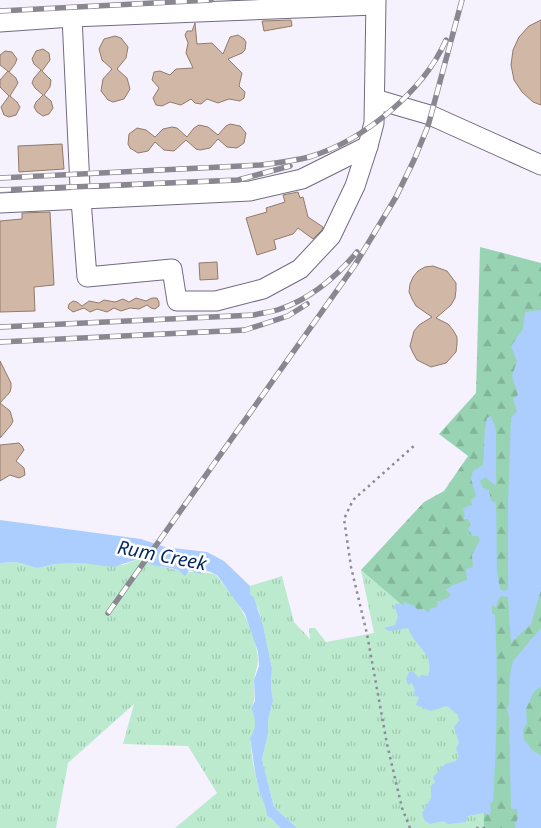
<svg xmlns="http://www.w3.org/2000/svg" width="541" height="828" font-family="'Noto Sans',sans-serif">
<style>
.grass{fill:url(#grass-tufts)}
.forest{fill:url(#forest-firs)}
.water{fill:#accefe}
.building{fill:#d1b7a6;stroke:#927a6a}
.lines{fill:none;stroke-linecap:round;stroke-linejoin:round}
.minor-casing{stroke:#726a81;stroke-width:21}
.path{stroke:#8e8b95;stroke-width:2.5;stroke-dasharray:2.5 4;stroke-linecap:butt}
.minor{stroke:#fff;stroke-width:19}
.rail-casing{stroke:#8b8791;stroke-width:5.5}
.rail{stroke:#fff;stroke-width:4;stroke-dasharray:11;stroke-linecap:butt}
.labels{text-anchor:middle;dominant-baseline:central;stroke-width:5;stroke-linejoin:round;paint-order:stroke}
.water-label{font-size:19px;font-style:italic;fill:#00285e;stroke:#fff}
</style>
<defs>
<pattern id="grass-tufts" width="24" height="20" patternUnits="userSpaceOnUse" patternTransform="scale(1.25)"><rect width="24" height="20" fill="#bbeacf"/><path d="M3 7l-1-3M5 7V3M7 7l1-3M15 17l-1-3M17 17v-4M19 17l1-3" fill="none" stroke="#a0c8b1"/></pattern>
<pattern id="forest-firs" width="22" height="20" patternUnits="userSpaceOnUse" patternTransform="scale(1.25)"><rect width="22" height="20" fill="#98d4b4"/><path d="M5 1l3.5 6h-7zM16 11l3.5 6h-7z" fill="#82b59a"/></pattern>
</defs>
<rect width="100%" height="100%" fill="#f6f2fd"/>
<!-- grass -->
<g class="grass">
<path d="M 142,558 C 156,569 168,565 183,573 C 187,571 212,572 216,575 C 218,576 220,581 223,584 C 239,603 253,626 257,652 C 260,664 255,670 254,682 C 253,693 257,698 251,708 L 255,716 L 255,731 L 250,738 L 253,763 L 258,787 L 267,810 L 267,816 L 272,819 L 280,828 L 175,828 L 217,793 L 188,746 L 123,744 L 134,704 L 68,763 L 56,828 L 0,828 L 0,563 L 16,562 L 37,568 L 56,564 L 82,563 L 123,565 Z"/>
<path d="M 361,570 L 403,606 L 478,627 L 484,828 L 297,828 L 274,807 L 262,759 L 268,734 L 268,720 L 273,701 L 271,687 L 272,668 L 263,625 L 258,608 L 250,594 L 250,586 L 282,576 L 294,622 L 310,639 L 309,628 L 315,628 L 326,642 L 374,633 Z"/>
</g>
<!-- forest -->
<path class="forest" d="M 480,247 L 541,263 L 541,828 L 484,828 L 478,627 L 403,606 L 361,570 L 424,502 L 444,491 L 468,456 L 439,434 L 476,393 Z"/>
<!-- water -->
<g class="water">
<path d="M 541,310 L 541,590 L 531,624 L 511,643 L 508,597 L 501,596 L 499,598 L 496,607 L 492,605 L 492,613 L 495,615 C 498,677 497,739 493,801 L 490,804 L 491,811 L 489,815 L 484,813 L 468,816 L 466,822 L 448,824 L 444,821 L 430,824 L 425,821 L 422,813 L 431,798 L 431,786 L 435,782 L 433,777 L 445,764 L 456,761 L 459,757 L 456,748 L 459,743 L 454,727 L 459,721 L 458,715 L 447,706 L 431,711 L 416,705 L 419,697 L 413,695 L 415,690 L 412,683 L 408,685 L 406,679 L 409,672 L 413,671 L 419,678 L 421,675 L 428,676 C 435,652 415,648 408,628 L 389,631 L 384,628 L 395,625 L 398,616 L 394,606 L 399,603 L 403,606 L 404,602 L 414,606 L 418,610 L 424,609 L 428,613 L 431,608 L 438,607 L 437,602 L 448,598 L 451,595 L 446,590 L 453,585 L 467,580 L 466,569 L 473,567 L 472,555 L 480,540 L 478,536 L 473,536 L 468,529 L 471,525 L 468,519 L 463,519 L 465,516 L 463,508 L 472,505 L 471,500 L 476,496 L 471,478 L 473,471 L 483,465 C 485,449 483,434 487,418 L 491,416 L 496,430 L 496,486 L 485,477 L 480,481 L 483,488 L 489,490 L 491,501 L 496,502 L 497,572 L 500,589 L 504,591 L 508,589 L 508,505 L 511,418 L 517,411 L 513,399 L 518,395 L 512,376 L 517,361 L 511,346 L 523,329 L 525,312 Z"/>
<path d="M 0,520 L 141,539 L 165,547 L 207,552 L 224,561 L 250,586 L 250,594 L 254,598 L 263,625 L 272,668 L 271,687 L 273,701 L 268,720 L 268,734 L 262,759 L 274,807 L 297,828 L 280,828 L 272,819 L 267,816 C 267,806 260,796 258,786 C 254,770 253,754 250,738 C 257,728 256,718 251,708 L 255,701 L 254,680 L 259,666 L 258,652 L 245,614 L 217,575 L 208,571 L 200,574 L 189,570 L 186,575 L 184,576 C 178,566 163,568 153,565 C 149,564 146,561 142,558 L 113,567 L 82,563 L 56,564 L 37,568 L 16,562 L 0,563 Z"/>
<path d="M 541,628 L 541,686 L 534,692 L 526,709 L 527,723 L 523,730 L 524,739 L 531,749 L 541,756 L 541,828 L 516,828 L 515,824 L 518,818 L 517,809 L 511,809 L 509,717 L 507,708 L 509,704 L 510,675 L 513,661 Z"/>
</g>
<!-- building -->
<g class="building">
<path d="M 291,20 L 292,26 L 264,31 L 262,21 Z"/>
<path d="M 541,20 L 541,105 L 533,102 L 522,92 L 514,80 L 511,65 L 513,50 L 519,37 L 529,26 Z"/>
<path d="M 195,23 L 197,44 L 212,43 L 223,54 L 230,37 L 238,35 L 244,39 L 246,42 L 245,50 L 242,53 L 228,59 L 242,73 L 239,86 L 245,92 L 244,98 L 240,101 L 229,99 L 218,103 L 207,99 L 201,104 L 195,103 L 191,99 L 181,105 L 170,102 L 162,106 L 156,105 L 153,98 L 159,88 L 152,80 L 154,72 L 160,71 L 170,75 L 176,69 L 193,68 L 186,53 L 188,43 L 185,35 L 187,31 L 192,31 Z"/>
<path d="M 115,36 L 121,38 L 128,47 L 126,58 L 117,69 L 127,78 L 130,89 L 124,99 L 113,102 L 108,100 L 101,91 L 103,79 L 112,69 L 102,60 L 99,49 L 104,39 Z"/>
<path d="M 43,49 L 49,53 L 50,60 L 42,71 L 51,80 L 50,87 L 44,95 L 51,101 L 53,108 L 49,114 L 43,116 L 37,112 L 34,107 L 36,102 L 43,95 L 35,88 L 32,83 L 34,78 L 41,70 L 34,64 L 32,59 L 36,51 Z"/>
<path d="M 5,51 L 12,52 L 17,59 L 15,64 L 9,72 L 0,65 L 0,55 Z"/>
<path d="M 8,71 L 16,78 L 18,83 L 10,96 L 17,102 L 20,107 L 16,115 L 9,117 L 4,115 L 1,107 L 9,96 L 0,87 L 0,80 Z"/>
<path d="M 230,124 L 240,126 L 246,133 L 244,143 L 237,148 L 227,147 L 218,139 L 210,148 L 200,150 L 196,149 L 186,140 L 174,151 L 164,150 L 155,142 L 148,151 L 138,153 L 130,148 L 128,144 L 129,134 L 137,128 L 146,130 L 155,137 L 163,129 L 172,127 L 177,128 L 187,137 L 194,128 L 199,125 L 208,127 L 218,135 L 226,126 Z"/>
<path d="M 62,144 L 64,169 L 19,172 L 18,146 Z"/>
<path d="M 298,192 L 300,198 L 303,197 L 308,217 L 323,227 L 322,230 L 313,239 L 298,228 L 293,234 L 274,240 L 276,249 L 257,255 L 246,218 L 267,212 L 266,208 L 285,202 L 283,195 Z"/>
<path d="M 50,212 L 54,285 L 34,287 L 35,311 L 0,312 L 0,221 L 22,219 L 22,213 Z"/>
<path d="M 217,262 L 218,279 L 200,280 L 199,263 Z"/>
<path d="M 433,266 L 447,271 L 456,283 L 456,290 L 455,298 L 451,305 L 436,318 L 448,324 L 453,330 L 457,337 L 457,344 L 456,352 L 446,363 L 431,367 L 417,360 L 413,353 L 410,346 L 414,331 L 419,325 L 432,317 L 416,306 L 412,299 L 409,292 L 410,284 L 413,277 L 418,271 L 425,267 Z"/>
<path d="M 136,298 L 146,301 L 152,298 L 157,298 L 159,302 L 159,306 L 155,309 L 151,308 L 147,305 L 139,309 L 130,308 L 121,311 L 114,308 L 107,312 L 97,309 L 90,312 L 84,308 L 73,312 L 68,308 L 69,304 L 73,301 L 77,302 L 82,306 L 89,301 L 99,303 L 104,300 L 115,302 L 123,299 L 129,302 Z"/>
<path d="M 0,361 L 11,383 L 11,388 L 10,392 L 0,403 L 10,411 L 13,421 L 11,425 L 0,438 Z"/>
<path d="M 19,443 L 22,446 L 24,450 L 16,461 L 24,468 L 25,475 L 19,478 L 10,475 L 0,481 L 0,445 Z"/>
</g>
<g class="lines">
<!-- minor casing -->
<g class="minor-casing">
<g id="minor">
<path d="M 0,22 L 72,17"/>
<path d="M 375,99 L 430,115 L 541,165"/>
<path d="M 368,146 L 355,186 L 331,236 L 300,269 L 263,289 L 216,301 L 177,301 L 172,269 L 87,277 L 80,187 L 72,17 L 375,5"/>
<path d="M 0,203 L 250,191 L 302,179 L 368,146 L 374,123 L 376,0"/>
</g>
</g>
<!-- path -->
<g class="path">
<path d="M 410,828 L 402,808 L 387,744 L 367,634 L 351,567 L 344,519 L 353,500 L 415,445"/>
<path d="M 476,828 L 487,828"/>
</g>
<!-- minor -->
<use href="#minor" class="minor"/>
<!-- rail casing -->
<g class="rail-casing">
<g id="rail">
<path d="M 0,11 L 211,0"/>
<path d="M 0,178 L 260,165 C 276,163 293,161 309,157 C 363,141 423,92 446,40"/>
<path d="M 0,190 L 238,180 L 290,166"/>
<path d="M 0,327 L 254,315 C 262,313 272,312 280,309 C 310,299 337,276 357,252"/>
<path d="M 0,342 L 245,330 L 288,316 L 307,304"/>
<path d="M 108,613 L 355,265 L 396,197 L 414,160 L 428,126 L 462,0"/>
</g>
</g>
<!-- rail -->
<use href="#rail" class="rail"/>
</g>
<g class="labels">
<!-- water labels -->
<g class="water-label">
<text transform="translate(162 555) rotate(11)">Rum Creek</text>
</g>
</g>
</svg>
